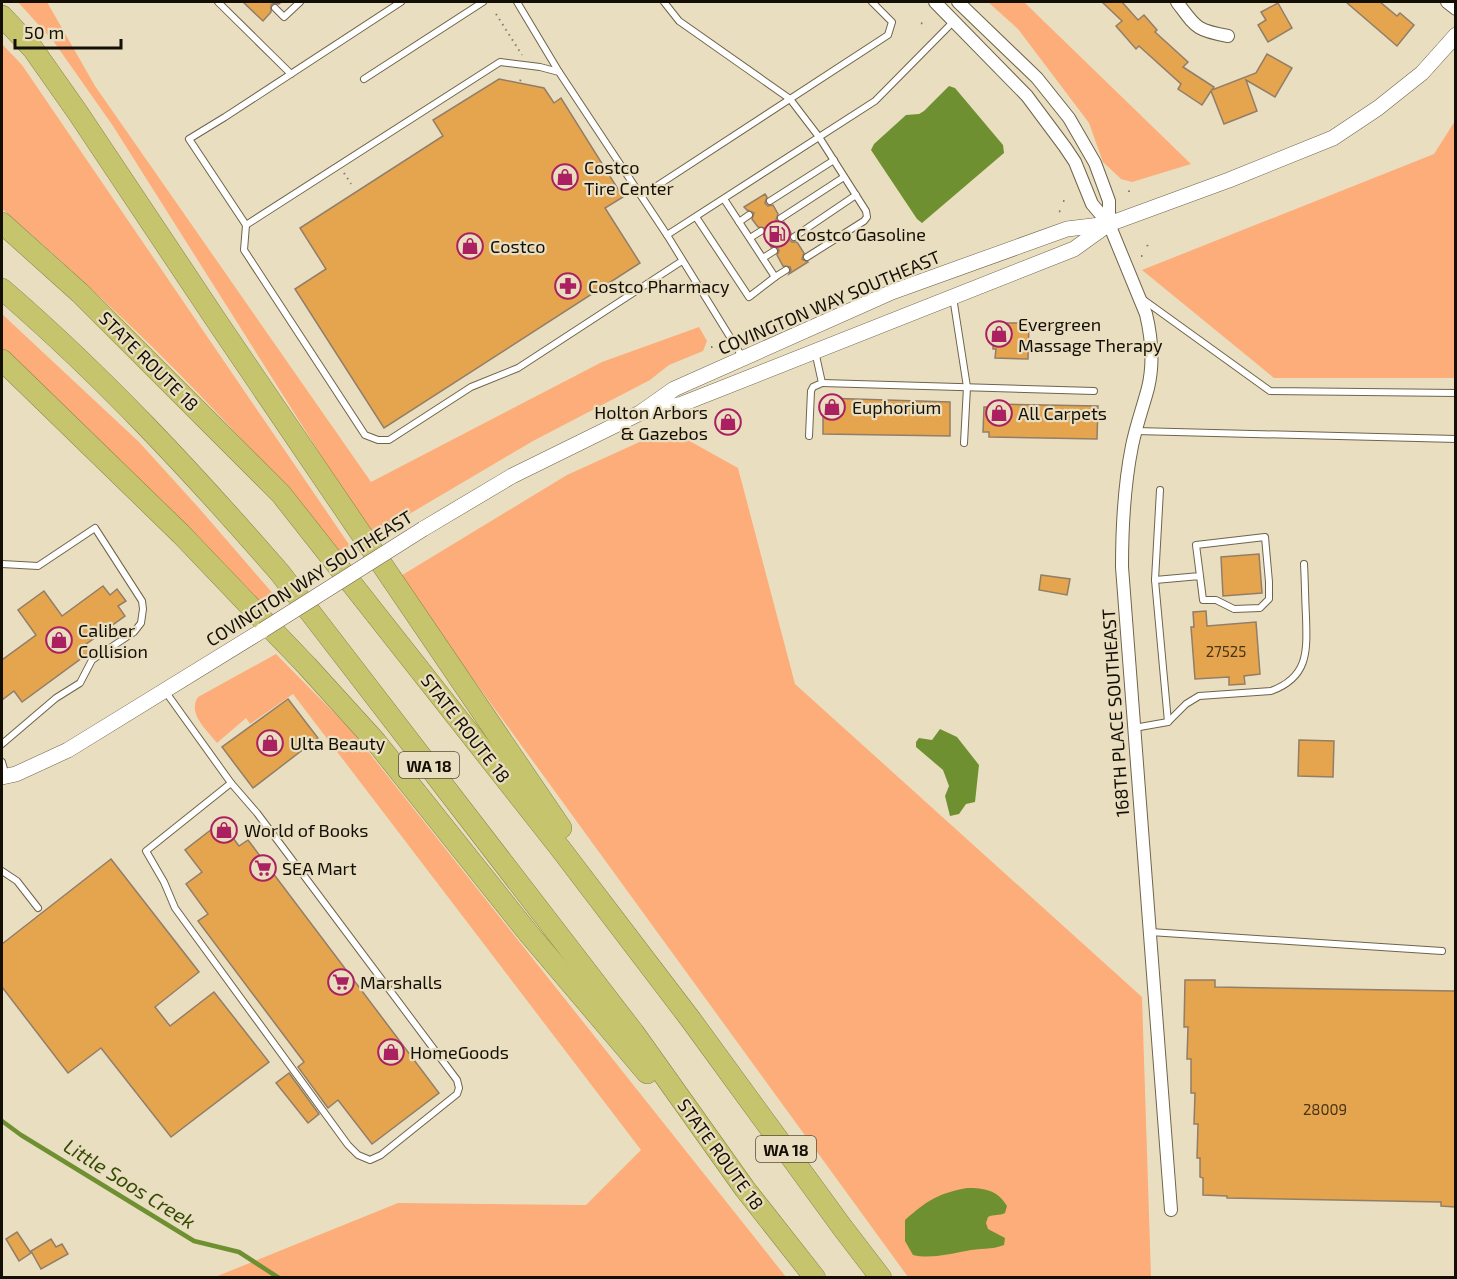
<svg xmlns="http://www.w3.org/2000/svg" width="1457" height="1279" font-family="'Exo 2',sans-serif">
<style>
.green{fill:#fdad79}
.water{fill:#6f9031}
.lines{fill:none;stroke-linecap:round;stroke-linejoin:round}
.stream{stroke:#6f9031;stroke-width:4.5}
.building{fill:#e5a44e;stroke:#927e67;stroke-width:1.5}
.service-casing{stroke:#6f644a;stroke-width:8}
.minor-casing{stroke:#6f644a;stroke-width:14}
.tertiary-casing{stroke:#6f644a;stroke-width:16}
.motorway-casing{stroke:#878549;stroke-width:22}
.path{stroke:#857d69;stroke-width:2;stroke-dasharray:1.5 4.5;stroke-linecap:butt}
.service{stroke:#fff;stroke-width:6}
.minor{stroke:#fff;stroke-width:12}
.tertiary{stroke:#fff;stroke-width:15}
.motorway{stroke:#c6c56e;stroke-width:21}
.tertiary-bridge-casing{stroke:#6f644a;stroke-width:16;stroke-linecap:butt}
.tertiary-bridge{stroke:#fff;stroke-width:15}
.labels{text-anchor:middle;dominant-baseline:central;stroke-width:4.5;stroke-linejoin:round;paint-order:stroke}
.number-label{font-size:15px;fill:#483417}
.shield{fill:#eadec0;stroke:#544d3d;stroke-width:1.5}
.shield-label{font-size:16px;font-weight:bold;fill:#130f05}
.poi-label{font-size:18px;fill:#130f05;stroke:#eadec0;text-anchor:start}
.street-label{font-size:18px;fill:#130f05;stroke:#eadec0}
.water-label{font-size:20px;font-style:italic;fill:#354b03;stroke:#eadec0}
</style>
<rect width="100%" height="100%" fill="#eadec0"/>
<!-- green -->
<g class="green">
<path d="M 18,2 L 47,2 L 95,86 L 371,482 L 602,362 L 699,327 L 707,341 L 703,351 L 669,365 L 650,380 L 533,441 L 372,536 L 113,126 L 54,42 Z"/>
<path d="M 988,2 L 1024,2 L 1191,164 L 1132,182 L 1121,179 L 1103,162 L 1089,123 L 1018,29 Z"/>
<path d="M 2,44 L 22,65 L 350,546 L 340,553 C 310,517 280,481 248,446 C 171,362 88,283 2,209 Z"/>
<path d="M 1455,121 L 1455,378 L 1274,378 L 1142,270 L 1434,154 Z"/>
<path d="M 2,314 L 139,442 L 198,507 L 275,596 L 260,603 L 2,353 Z"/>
<path d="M 668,429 L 738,468 L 795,684 L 1142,997 L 1151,1277 L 1240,1277 L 908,1277 L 399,577 L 567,475 Z"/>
<path d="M 276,654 L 351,730 L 786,1277 L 215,1277 L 398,1203 L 586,1205 L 641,1150 L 293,694 L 250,724 L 246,718 L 217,743 C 207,730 187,714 198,697 Z"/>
</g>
<!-- water -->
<g class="water">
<path d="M 949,86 L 955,88 L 1003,145 L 1004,153 L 922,223 L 917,219 L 871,150 L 874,144 L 906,115 L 919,114 L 924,111 Z"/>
<path d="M 940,729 L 957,737 L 979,765 L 975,802 L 966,804 L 959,814 L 950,816 L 945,796 L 949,786 L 943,770 L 916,747 L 916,742 L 919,738 L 932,740 Z"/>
<path d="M 967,1188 C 984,1188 998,1190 1007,1206 L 1005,1213 C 999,1216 994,1214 988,1217 L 986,1223 L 988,1229 L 1005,1238 L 1004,1245 C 992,1250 979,1248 966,1251 C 950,1254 930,1259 913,1255 L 905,1241 L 905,1220 C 926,1201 939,1193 967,1188 Z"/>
</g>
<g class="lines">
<!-- stream -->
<path class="stream" d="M 2,1121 L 21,1135 L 194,1241 L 239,1252 L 279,1278"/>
</g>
<!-- building -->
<g class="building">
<path d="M 243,2 L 281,2 L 279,4 L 274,3 L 271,5 L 271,12 L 263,21 Z"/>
<path d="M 1102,2 L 1122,2 L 1138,20 L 1144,15 L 1157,30 L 1155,32 L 1188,62 L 1183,67 L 1214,87 L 1212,90 L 1256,73 L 1267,54 L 1292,68 L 1275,97 L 1246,80 L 1257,111 L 1224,124 L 1211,91 L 1202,105 L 1178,89 L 1181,84 L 1139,46 L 1136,49 L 1116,26 L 1122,21 Z"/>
<path d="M 1346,2 L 1380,2 L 1397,16 L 1400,13 L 1414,25 L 1397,46 Z"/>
<path d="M 1278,3 L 1292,28 L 1268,42 L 1258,25 L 1266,20 L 1261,12 Z"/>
<path d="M 499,79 L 544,88 L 554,103 L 561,98 L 623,197 L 605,208 L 640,263 L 384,428 L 295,289 L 326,269 L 300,228 L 443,136 L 433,120 Z"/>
<path d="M 765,194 L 767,197 L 765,203 L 768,206 L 773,205 L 778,214 L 776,220 L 779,223 L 784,222 L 791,233 L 789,239 L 792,242 L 797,242 L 804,253 L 802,259 L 808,262 L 789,274 L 791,270 L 790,267 L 783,266 L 777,255 L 779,251 L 778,248 L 771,247 L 764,236 L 766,231 L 765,228 L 758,227 L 752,219 L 754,213 L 747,210 L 744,207 Z"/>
<path d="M 996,323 L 1029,323 L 1028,359 L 995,358 L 996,349 L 993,349 L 993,331 L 996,332 Z"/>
<path d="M 823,398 L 950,402 L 950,436 L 823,434 Z"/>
<path d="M 990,404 L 1098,406 L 1097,439 L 989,437 L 989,432 L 983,432 L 984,407 L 990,407 Z"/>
<path d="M 1259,554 L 1262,593 L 1223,596 L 1221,557 Z"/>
<path d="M 1041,575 L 1070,579 L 1067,595 L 1039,590 Z"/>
<path d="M 103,586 L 110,595 L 117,589 L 126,601 L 118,606 L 125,616 L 85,645 L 90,652 L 22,702 L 14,691 L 2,700 L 2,660 L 36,635 L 18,610 L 44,591 L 62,616 Z"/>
<path d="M 1206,611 L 1207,626 L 1256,622 L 1260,674 L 1244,676 L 1245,684 L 1229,685 L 1229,677 L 1195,679 L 1191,627 L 1194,627 L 1193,612 Z"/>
<path d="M 288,699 L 318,738 L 253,788 L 222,747 Z"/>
<path d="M 1299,740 L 1334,741 L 1333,777 L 1298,776 Z"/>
<path d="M 221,822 L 239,846 L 248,840 L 439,1093 L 372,1144 L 338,1100 L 328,1108 L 298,1067 L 304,1062 L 198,921 L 208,914 L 186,884 L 202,872 L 185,850 Z"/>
<path d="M 111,859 L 199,972 L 155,1007 L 170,1026 L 214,992 L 269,1062 L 171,1137 L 101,1048 L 68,1073 L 2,987 L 2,944 Z"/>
<path d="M 1185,980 L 1215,980 L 1215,987 L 1455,991 L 1455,1207 L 1441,1206 L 1441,1202 L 1227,1198 L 1227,1196 L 1203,1195 L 1203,1178 L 1200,1177 L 1200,1158 L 1197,1158 L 1198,1124 L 1194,1124 L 1195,1093 L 1191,1093 L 1191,1059 L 1187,1059 L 1188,1027 L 1184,1027 Z"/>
<path d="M 289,1073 L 319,1114 L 308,1123 L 276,1083 Z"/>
<path d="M 17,1232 L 31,1253 L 19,1261 L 6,1239 Z"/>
<path d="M 51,1239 L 56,1247 L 62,1244 L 68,1254 L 41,1269 L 31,1251 Z"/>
</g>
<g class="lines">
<!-- service casing -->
<g class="service-casing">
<g id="service">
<path d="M 218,2 L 291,74"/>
<path d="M 401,2 L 225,117 L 189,139 L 246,225 L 500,62 L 540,67 L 559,72 L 667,235"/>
<path d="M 517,2 L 559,72"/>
<path d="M 664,2 L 679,21 L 790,99 L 819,137 L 866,211 L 867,217 L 864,221 L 807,257"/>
<path d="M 275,8 L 284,17 L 300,2"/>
<path d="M 364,79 L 483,2"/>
<path d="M 643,195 L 888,35 L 892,22 L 872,2"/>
<path d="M 724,199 L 775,277 L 786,270"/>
<path d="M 770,201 L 834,160"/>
<path d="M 696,217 L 749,297 L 775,277"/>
<path d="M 781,218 L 844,177"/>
<path d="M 739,222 L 749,215"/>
<path d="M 246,225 L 244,250 L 365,435 L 378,440 L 389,440 L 471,387 L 518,368 L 682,261"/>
<path d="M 794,237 L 856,195"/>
<path d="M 750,238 L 761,231"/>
<path d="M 763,258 L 774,251"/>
<path d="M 953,297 L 967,387 L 964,443"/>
<path d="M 1141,298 L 1270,391 L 1456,393"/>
<path d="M 743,358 L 667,235 L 875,101 L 955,20"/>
<path d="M 822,383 L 1094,391"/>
<path d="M 1136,431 L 1456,439"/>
<path d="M 809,436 L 811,391 L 813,387 L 822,383 L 815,351"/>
<path d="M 1160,490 L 1155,580 L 1168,722"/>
<path d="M 2,564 L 38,566 L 95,528 L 142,601 L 143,609 L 141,623 L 134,632 L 92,660 L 80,683 L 56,698 L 2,744"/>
<path d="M 1155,580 L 1200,576 L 1196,545 L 1265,537 L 1269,582 L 1269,599 L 1260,608 L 1234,609 L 1216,600 L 1203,600 L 1200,576"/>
<path d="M 165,691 L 231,783"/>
<path d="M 1134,728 L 1168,722 L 1186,704 L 1199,696 L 1271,691 C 1309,677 1307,651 1306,616 C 1305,599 1305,581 1304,564"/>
<path d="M 2,762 L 6,776"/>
<path d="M 231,783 L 257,813 L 457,1080 L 459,1088 L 457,1094 L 381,1155 L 370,1160 L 358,1155 L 348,1145 L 175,908 L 164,882 L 146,851 Z"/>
<path d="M 2,871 L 17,881 L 38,908"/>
<path d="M 1150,932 L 1442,951"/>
</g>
</g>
<!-- minor casing -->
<g class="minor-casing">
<g id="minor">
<path d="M 935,2 L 1027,96 L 1065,147 L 1075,162 L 1092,204 L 1109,224 L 1146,314 C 1152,339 1154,363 1148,388 C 1143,407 1136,426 1132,446 C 1124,486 1122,526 1122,567 L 1171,1210"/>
<path d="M 958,2 L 1037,78 L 1069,118 L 1095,163 L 1105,190 L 1109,201 L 1109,224"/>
<path d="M 1177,2 C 1196,27 1195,30 1228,36"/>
<path d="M 1447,2 L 1456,9"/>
</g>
</g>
<!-- tertiary casing -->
<g class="tertiary-casing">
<g id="tertiary">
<path d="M 646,412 L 682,404 L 1074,249 L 1106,226"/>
<path d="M 423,529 L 512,476 L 640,413 L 674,389 L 892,292 L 1067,229 L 1109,224 L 1229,180 L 1333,138 L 1378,108 L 1422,73 L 1456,35"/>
<path d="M 2,777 L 16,774 L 68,750 L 263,630"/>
</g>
</g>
<!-- motorway casing -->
<g class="motorway-casing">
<g id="motorway">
<path d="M 2,16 L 33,49 L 78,113 L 220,326 L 561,828"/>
<path d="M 2,223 L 80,293 L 281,494 L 560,848 L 691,1020 L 842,1227 L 881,1278"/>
<path d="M 2,289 C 102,375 193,473 280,573 L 634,1033 L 745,1189 L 815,1278"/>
<path d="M 2,360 L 181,534 L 307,666 L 376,742 L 529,934 L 647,1073"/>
</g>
</g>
<!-- path -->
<g class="path">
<path d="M 496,14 L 522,55"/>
<path d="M 921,23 L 926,25"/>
<path d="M 520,81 L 521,79"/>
<path d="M 344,173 L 351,184"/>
<path d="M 1129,192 L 1129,187"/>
<path d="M 1063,201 L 1069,201"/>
<path d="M 1059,211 L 1064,213"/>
<path d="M 1147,245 L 1149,248"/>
<path d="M 1141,256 L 1145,256"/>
<path d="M 711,347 L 719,347"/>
</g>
<!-- service -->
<use href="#service" class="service"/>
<!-- minor -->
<use href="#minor" class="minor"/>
<!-- tertiary -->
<use href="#tertiary" class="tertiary"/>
<!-- motorway -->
<use href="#motorway" class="motorway"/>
<!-- tertiary-bridge casing -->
<g class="tertiary-bridge-casing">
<path id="tertiary-bridge" d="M 263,630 L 423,529"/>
</g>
<!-- tertiary-bridge -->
<use href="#tertiary-bridge" class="tertiary-bridge"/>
</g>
<!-- icons -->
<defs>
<g id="shop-ring" transform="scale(1.35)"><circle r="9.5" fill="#eadec0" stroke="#ab2061" stroke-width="1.5"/><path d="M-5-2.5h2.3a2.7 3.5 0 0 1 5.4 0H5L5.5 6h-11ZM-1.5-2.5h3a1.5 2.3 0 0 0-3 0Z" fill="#ab2061"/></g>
<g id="fuel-ring" transform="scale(1.35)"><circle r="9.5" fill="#eadec0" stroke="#ab2061" stroke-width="1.5"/><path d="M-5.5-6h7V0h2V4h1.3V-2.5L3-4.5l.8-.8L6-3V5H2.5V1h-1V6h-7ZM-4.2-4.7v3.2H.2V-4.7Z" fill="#ab2061"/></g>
<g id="pharmacy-ring" transform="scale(1.35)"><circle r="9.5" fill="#eadec0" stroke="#ab2061" stroke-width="1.5"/><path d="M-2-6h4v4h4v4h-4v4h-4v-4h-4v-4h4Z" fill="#ab2061"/></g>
<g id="supermarket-ring" transform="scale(1.35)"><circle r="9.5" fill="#eadec0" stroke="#ab2061" stroke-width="1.5"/><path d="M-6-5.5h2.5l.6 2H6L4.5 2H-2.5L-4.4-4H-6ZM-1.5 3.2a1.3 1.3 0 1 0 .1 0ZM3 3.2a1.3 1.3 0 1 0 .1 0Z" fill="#ab2061"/></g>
</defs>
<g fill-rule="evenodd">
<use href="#shop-ring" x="565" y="177"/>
<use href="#fuel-ring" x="777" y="234"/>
<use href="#shop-ring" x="470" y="246"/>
<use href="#pharmacy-ring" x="568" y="286"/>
<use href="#shop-ring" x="999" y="334"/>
<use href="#shop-ring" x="832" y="407"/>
<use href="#shop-ring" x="999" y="413"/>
<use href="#shop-ring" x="728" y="422"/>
<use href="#shop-ring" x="59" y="640"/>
<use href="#shop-ring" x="270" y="743"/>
<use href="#shop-ring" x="224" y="830"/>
<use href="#supermarket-ring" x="263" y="868"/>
<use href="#supermarket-ring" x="341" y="982"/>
<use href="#shop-ring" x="391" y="1052"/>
</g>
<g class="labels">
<!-- number labels -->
<g class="number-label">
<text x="1226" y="651">27525</text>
<text x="1325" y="1109">28009</text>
</g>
<!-- shield labels -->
<g class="shield">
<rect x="399" y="752" width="60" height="26" rx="4.5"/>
<rect x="756" y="1136" width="60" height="26" rx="4.5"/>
</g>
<g class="shield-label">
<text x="429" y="765">WA 18</text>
<text x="786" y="1149">WA 18</text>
</g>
<!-- poi labels -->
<g class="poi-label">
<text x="584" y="167">Costco<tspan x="584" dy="21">Tire Center</tspan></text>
<text x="796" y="234">Costco Gasoline</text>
<text x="490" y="246">Costco</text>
<text x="588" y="286">Costco Pharmacy</text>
<text x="1018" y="324">Evergreen<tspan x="1018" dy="21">Massage Therapy</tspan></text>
<text x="852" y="407">Euphorium</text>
<text x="708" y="412" text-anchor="end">Holton Arbors<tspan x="708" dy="21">&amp; Gazebos</tspan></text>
<text x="1018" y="413">All Carpets</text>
<text x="78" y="630">Caliber<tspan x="78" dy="21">Collision</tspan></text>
<text x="290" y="743">Ulta Beauty</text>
<text x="244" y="830">World of Books</text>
<text x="282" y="868">SEA Mart</text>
<text x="360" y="982">Marshalls</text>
<text x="410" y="1052">HomeGoods</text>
</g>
<!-- street labels -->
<g class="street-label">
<text transform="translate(829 302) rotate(-23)">COVINGTON WAY SOUTHEAST</text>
<text transform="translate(149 361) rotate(45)">STATE ROUTE 18</text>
<text transform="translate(309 578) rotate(-32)">COVINGTON WAY SOUTHEAST</text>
<text transform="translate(1115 713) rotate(-94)">168TH PLACE SOUTHEAST</text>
<text transform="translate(466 728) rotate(52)">STATE ROUTE 18</text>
<text transform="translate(721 1154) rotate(54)">STATE ROUTE 18</text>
</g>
<!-- water labels -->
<g class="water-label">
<text transform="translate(130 1183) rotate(32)">Little Soos Creek</text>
</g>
</g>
<!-- border -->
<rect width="1457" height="1279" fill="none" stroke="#130f05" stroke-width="6"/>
<!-- scale -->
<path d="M15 39v9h106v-9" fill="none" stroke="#130f05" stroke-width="3"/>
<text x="24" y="39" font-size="18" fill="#130f05" stroke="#eadec0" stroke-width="4.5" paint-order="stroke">50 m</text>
</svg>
